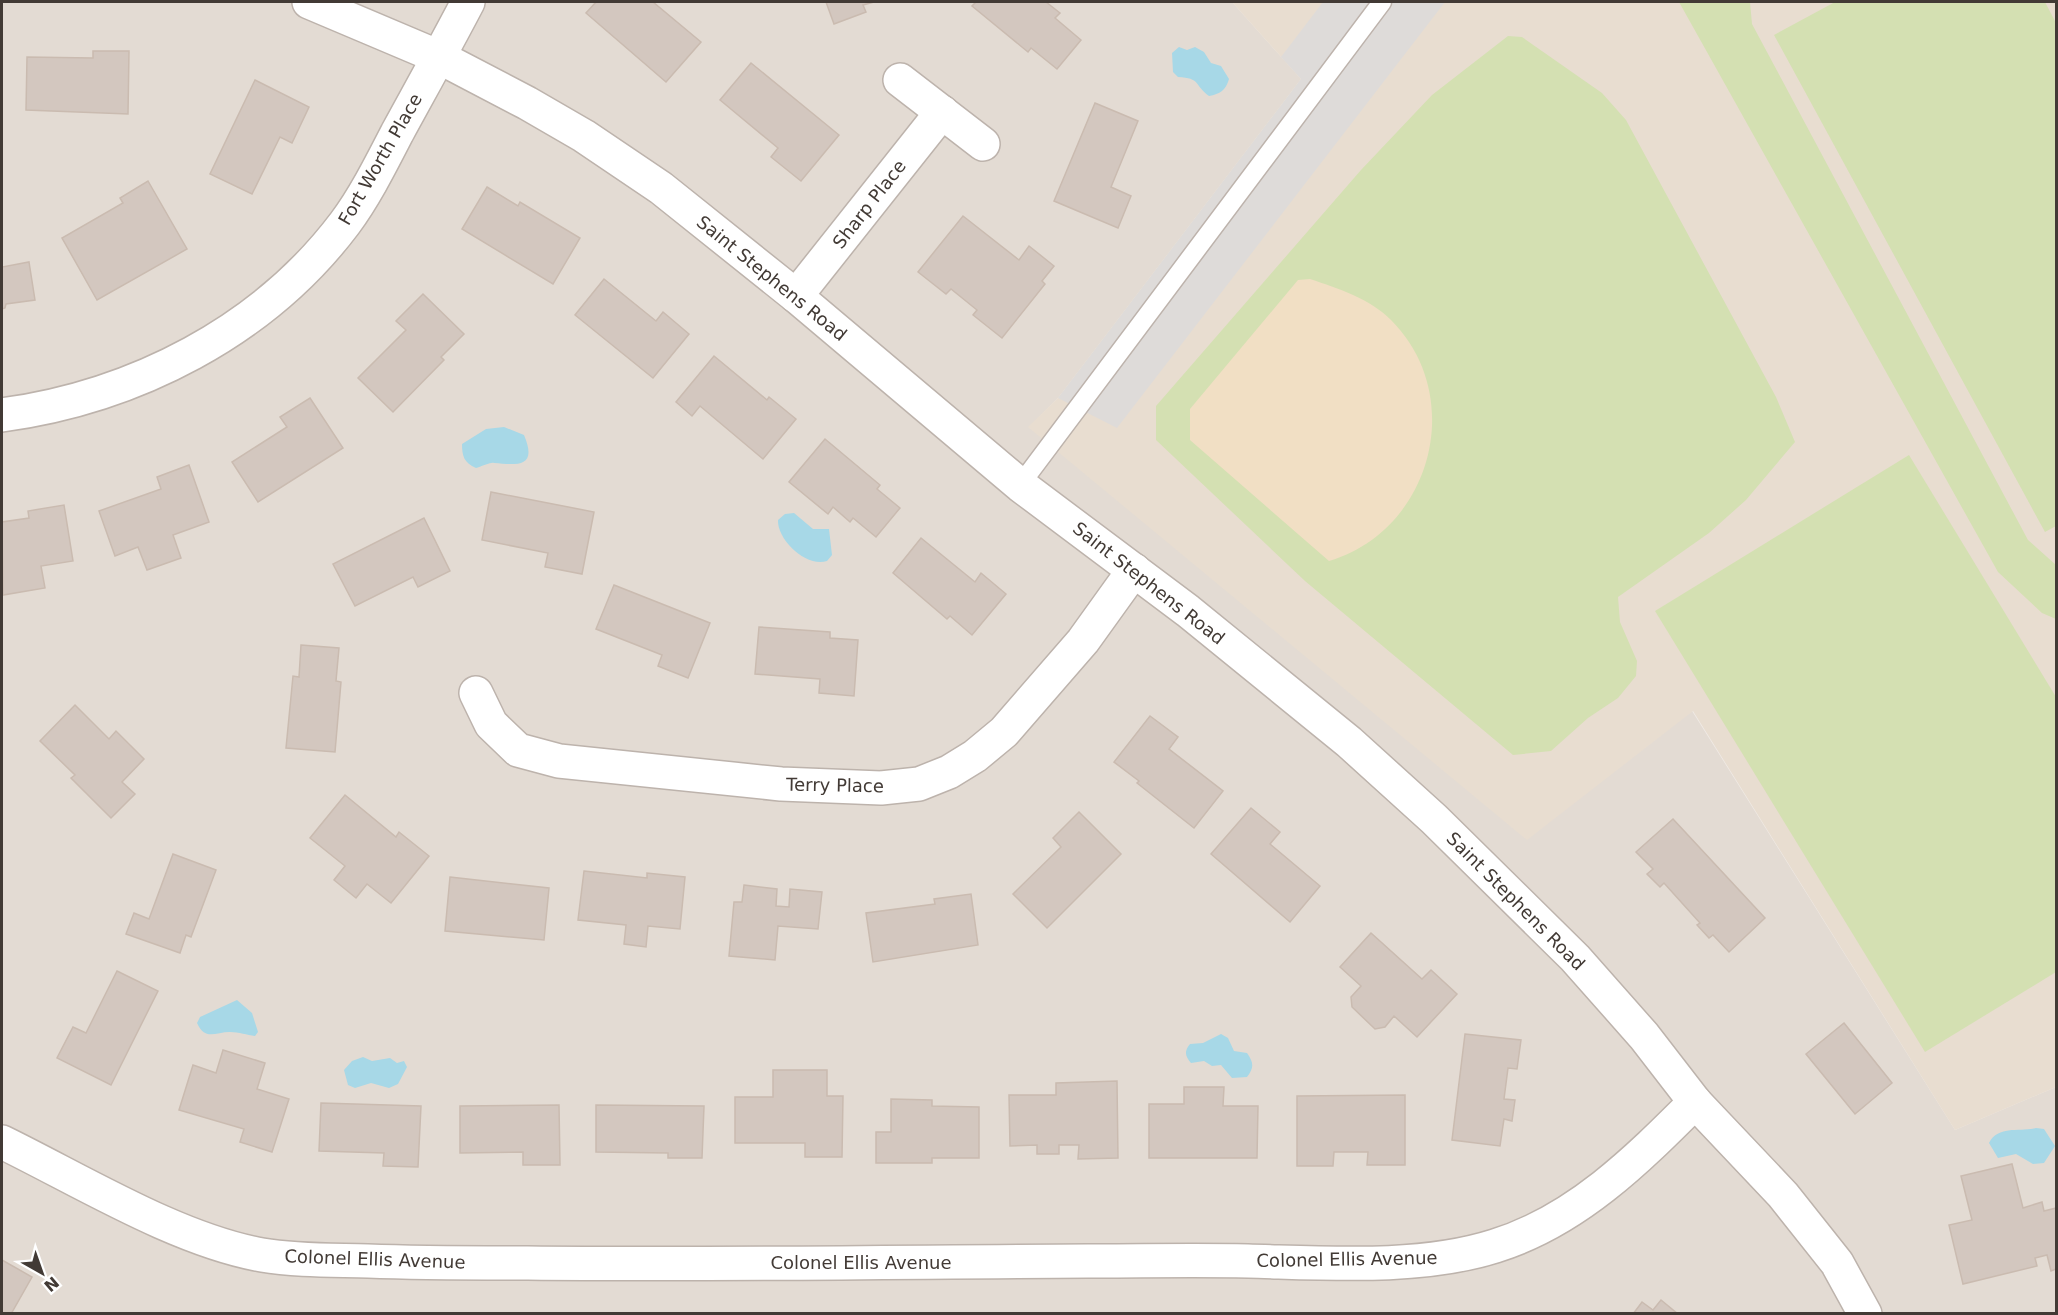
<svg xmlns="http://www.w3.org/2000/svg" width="2058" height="1315" font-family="'DejaVu Sans',sans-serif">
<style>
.residential{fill:#e3dbd3}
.education{fill:#e8ddd0}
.green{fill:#d4e0b2}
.sand{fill:#f1dfc4}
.parking{fill:#dedbd9}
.water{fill:#a7d8e7}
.building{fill:#d3c7bf;stroke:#cabbb0;stroke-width:1.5}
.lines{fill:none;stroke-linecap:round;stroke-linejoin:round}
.lane-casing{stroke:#bdb3ac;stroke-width:21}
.street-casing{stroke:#bdb3ac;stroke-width:36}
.lane{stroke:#fff;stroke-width:18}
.street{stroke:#fff;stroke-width:33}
.labels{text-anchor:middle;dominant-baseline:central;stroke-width:6;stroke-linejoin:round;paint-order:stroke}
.street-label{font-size:18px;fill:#423a35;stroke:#fff}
</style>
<rect width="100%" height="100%" fill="#f0eae5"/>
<!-- residential -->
<path class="residential" d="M 2,2 L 1232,2 L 1301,79 L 1058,398 L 1029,427 L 1101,485 L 1692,711 L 1955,1130 L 2056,1087 L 2056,1313 L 2,1314 Z"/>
<!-- education -->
<path class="education" d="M 1232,2 L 2056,2 L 2056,1087 L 1955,1130 L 1693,711 L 1527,840 L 1028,427 L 1058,398 L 1301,79 Z"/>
<!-- green -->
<g class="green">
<path d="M 1679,2 L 1750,2 L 1752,24 L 2028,540 L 2056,565 L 2056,619 L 2042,613 L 1998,572 Z"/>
<path d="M 1835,2 L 2045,2 L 2056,23 L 2056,526 L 2045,532 L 1774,35 Z"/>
<path d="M 1508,36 L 1522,37 L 1602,93 L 1626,120 L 1776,397 L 1795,442 L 1746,500 L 1709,533 L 1618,597 L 1620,622 L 1637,661 L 1636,676 L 1618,698 L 1588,718 L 1551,751 L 1513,755 L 1305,581 L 1156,440 L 1156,406 L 1361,170 L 1432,95 Z"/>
<path d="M 1909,455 L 2056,697 L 2056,972 L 1925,1052 L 1655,611 Z"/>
</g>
<!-- sand -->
<path class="sand" d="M 1310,279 C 1339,289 1369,298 1391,320 C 1468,397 1431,531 1329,561 L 1190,440 L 1190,409 L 1298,280 Z"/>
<!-- parking -->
<path class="parking" d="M 1323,2 L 1445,2 L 1117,428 L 1058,398 L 1301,79 L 1281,57 Z"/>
<!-- water -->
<g class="water">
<path d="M 1179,47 L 1187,50 L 1195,47 L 1204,52 L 1211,63 L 1221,66 L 1229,79 C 1226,90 1220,94 1209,96 C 1194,85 1201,78 1178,77 L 1173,72 L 1172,53 Z"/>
<path d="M 504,427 L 524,435 C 538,468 517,465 494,463 C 490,462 481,467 476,468 C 464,463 462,456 462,444 L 486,429 Z"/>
<path d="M 794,513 L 813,529 L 829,529 L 832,555 L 827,561 C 807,568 777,540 778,520 L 785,514 Z"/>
<path d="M 237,1000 L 252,1013 L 258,1032 L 255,1036 C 247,1035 239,1032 230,1032 C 215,1032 205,1041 197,1023 L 200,1017 Z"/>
<path d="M 1221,1034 L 1228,1038 L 1234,1051 L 1247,1053 C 1254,1063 1254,1068 1247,1077 L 1232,1078 L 1221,1065 L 1212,1066 L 1204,1061 L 1191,1063 C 1185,1056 1184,1051 1190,1044 L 1203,1043 Z"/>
<path d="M 363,1057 L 372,1061 L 390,1058 L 397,1063 L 404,1061 L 407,1067 L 398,1084 L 389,1088 L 371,1083 L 355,1088 L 348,1085 L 344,1070 L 352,1061 Z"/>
<path d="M 2036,1128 L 2044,1129 L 2055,1146 L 2044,1163 L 2033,1164 L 2016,1154 L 1998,1158 L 1989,1143 C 1998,1125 2019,1132 2036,1128 Z"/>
</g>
<!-- building -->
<g class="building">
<path d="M 596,2 L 653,2 L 701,42 L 666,82 L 586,13 Z"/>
<path d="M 826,2 L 874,2 L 863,5 L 866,12 L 834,24 Z"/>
<path d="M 976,2 L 1046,2 L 1060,13 L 1055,18 L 1081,40 L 1057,69 L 1031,48 L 1028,52 L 972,6 Z"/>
<path d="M 93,51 L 129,51 L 128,114 L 26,110 L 27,57 L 93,58 Z"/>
<path d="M 751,63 L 839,135 L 801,181 L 771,157 L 778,148 L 720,100 Z"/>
<path d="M 255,80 L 309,107 L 292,143 L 280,137 L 252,194 L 210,174 Z"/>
<path d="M 1095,103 L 1138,121 L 1111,187 L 1131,196 L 1118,228 L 1054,201 Z"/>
<path d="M 148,181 L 187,249 L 97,300 L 62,238 L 123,203 L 120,198 Z"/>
<path d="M 487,187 L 518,206 L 520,202 L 580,238 L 553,284 L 462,229 Z"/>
<path d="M 963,216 L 1019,260 L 1029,246 L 1054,266 L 1042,281 L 1045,284 L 1002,338 L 973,315 L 977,310 L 951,289 L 946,294 L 918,272 Z"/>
<path d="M 29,262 L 35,300 L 6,304 L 5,308 L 2,309 L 2,267 Z"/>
<path d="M 604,279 L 656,321 L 663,312 L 689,334 L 653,378 L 575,315 Z"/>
<path d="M 423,294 L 464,334 L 441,357 L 444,360 L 393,412 L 358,378 L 406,330 L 396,321 Z"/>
<path d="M 714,356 L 767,400 L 769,397 L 796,419 L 763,459 L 700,406 L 692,416 L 676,402 Z"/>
<path d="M 310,398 L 343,448 L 258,502 L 232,462 L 287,427 L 280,417 Z"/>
<path d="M 825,439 L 880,485 L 877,489 L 900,508 L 876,537 L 853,518 L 850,522 L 833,507 L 828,514 L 789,482 Z"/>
<path d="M 189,465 L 209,522 L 173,535 L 181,558 L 147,570 L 138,547 L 115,556 L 99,511 L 161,489 L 157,477 Z"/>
<path d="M 491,492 L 594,512 L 582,574 L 545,567 L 548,553 L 482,540 Z"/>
<path d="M 64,505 L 73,561 L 41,566 L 45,588 L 3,595 L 2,522 L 29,518 L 28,511 Z"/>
<path d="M 424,518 L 450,571 L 418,587 L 413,577 L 355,606 L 333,564 Z"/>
<path d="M 921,538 L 975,582 L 981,573 L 1006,594 L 972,635 L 950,616 L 947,619 L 893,573 Z"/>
<path d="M 614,585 L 710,623 L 688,678 L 658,666 L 662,655 L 596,629 Z"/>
<path d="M 759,627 L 830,632 L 830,638 L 858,640 L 854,696 L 819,693 L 820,679 L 755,674 Z"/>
<path d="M 301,645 L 339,648 L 336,681 L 341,682 L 335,752 L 286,748 L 293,676 L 299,677 Z"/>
<path d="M 75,705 L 109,739 L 116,731 L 144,759 L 122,782 L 135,794 L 111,818 L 71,778 L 75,775 L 40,741 Z"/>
<path d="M 1150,716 L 1178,737 L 1169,749 L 1223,791 L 1194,828 L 1137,783 L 1139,781 L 1114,762 Z"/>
<path d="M 345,795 L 396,837 L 399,832 L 429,856 L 391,903 L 367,884 L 356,898 L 334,880 L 345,866 L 310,838 Z"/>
<path d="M 1251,808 L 1280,832 L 1270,844 L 1320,886 L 1290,922 L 1211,854 Z"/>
<path d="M 1079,812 L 1121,854 L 1047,928 L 1013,894 L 1061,847 L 1053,838 Z"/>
<path d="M 1673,819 L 1765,918 L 1729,952 L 1713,935 L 1709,938 L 1697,925 L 1700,923 L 1664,883 L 1660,887 L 1647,874 L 1653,869 L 1636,852 Z"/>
<path d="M 173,854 L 216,870 L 191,937 L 186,935 L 180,953 L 126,934 L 134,913 L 149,919 Z"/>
<path d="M 584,871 L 647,878 L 647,873 L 685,877 L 680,929 L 648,926 L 646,947 L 624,944 L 626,925 L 578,920 Z"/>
<path d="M 450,877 L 549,888 L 544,940 L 445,931 Z"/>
<path d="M 744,885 L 777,889 L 776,906 L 789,907 L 790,889 L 822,892 L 818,929 L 778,926 L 775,960 L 729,956 L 734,902 L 742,902 Z"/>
<path d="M 971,894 L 978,945 L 873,962 L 866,913 L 935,904 L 934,899 Z"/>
<path d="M 1371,933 L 1422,979 L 1431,970 L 1457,994 L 1417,1037 L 1394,1016 L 1385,1027 L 1375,1029 L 1352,1007 L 1351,997 L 1361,986 L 1340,967 Z"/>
<path d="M 117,971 L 158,991 L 111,1085 L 57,1058 L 73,1027 L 86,1033 Z"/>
<path d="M 1844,1023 L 1892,1083 L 1855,1114 L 1806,1054 Z"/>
<path d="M 1465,1034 L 1521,1040 L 1517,1069 L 1508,1068 L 1504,1099 L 1515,1100 L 1512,1121 L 1504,1119 L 1500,1146 L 1452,1140 Z"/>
<path d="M 223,1050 L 265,1063 L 257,1089 L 289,1099 L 272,1152 L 240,1142 L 244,1129 L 179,1110 L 193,1065 L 216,1073 Z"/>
<path d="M 773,1070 L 827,1070 L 827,1096 L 843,1096 L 842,1157 L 805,1157 L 805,1143 L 735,1143 L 735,1097 L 773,1097 Z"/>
<path d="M 1117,1081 L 1118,1158 L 1078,1159 L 1079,1145 L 1059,1145 L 1059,1154 L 1037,1154 L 1037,1145 L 1010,1146 L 1009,1095 L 1056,1095 L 1056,1083 Z"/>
<path d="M 1184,1087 L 1224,1087 L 1223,1106 L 1258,1106 L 1257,1158 L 1149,1158 L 1149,1104 L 1184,1104 Z"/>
<path d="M 1405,1095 L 1405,1165 L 1367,1165 L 1368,1152 L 1334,1152 L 1333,1166 L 1297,1166 L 1297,1096 Z"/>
<path d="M 891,1099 L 932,1100 L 932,1106 L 979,1107 L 979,1158 L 932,1158 L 932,1163 L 876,1163 L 876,1132 L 891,1132 Z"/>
<path d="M 321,1103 L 421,1106 L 418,1167 L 383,1166 L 384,1153 L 319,1151 Z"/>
<path d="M 559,1105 L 560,1165 L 523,1165 L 523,1152 L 460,1153 L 460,1106 Z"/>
<path d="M 596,1105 L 704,1106 L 702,1158 L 668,1158 L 668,1153 L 596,1152 Z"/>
<path d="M 2012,1164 L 2023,1208 L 2042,1202 L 2044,1211 L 2056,1208 L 2056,1269 L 2051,1271 L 2047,1255 L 2035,1258 L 2037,1266 L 1963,1284 L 1949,1225 L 1972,1220 L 1961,1176 Z"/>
<path d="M 2,1260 L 32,1277 L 11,1314 L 2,1314 Z"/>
<path d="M 1661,1300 L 1678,1314 L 1633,1314 L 1642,1302 L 1653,1310 Z"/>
</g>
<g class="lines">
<!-- lane casing -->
<g class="lane-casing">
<path id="lane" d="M 1020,485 L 1382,2"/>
</g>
<!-- street casing -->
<g class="street-casing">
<g id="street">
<path d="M 309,2 L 439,57 L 527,103 L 584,136 L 661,188 L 796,296 L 1020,485 L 1188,611 L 1349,742 L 1434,819 L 1575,958 L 1644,1036 L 1695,1102 L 1783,1195 L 1837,1263 L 1865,1314"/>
<path d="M 900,80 L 983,144"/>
<path d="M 796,296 L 942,112"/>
<path d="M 2,415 C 134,397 263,332 345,223 C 365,196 381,164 397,133 C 421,89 445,46 468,2"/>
<path d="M 476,693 L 491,724 L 518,750 L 559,761 L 781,784 L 881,788 L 919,784 L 949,772 L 975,756 L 1004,732 L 1083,641 L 1134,570"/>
<path d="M 2,1142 C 80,1180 177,1240 262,1255 C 297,1261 333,1260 368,1261 C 421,1263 475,1263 528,1263 C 715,1265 901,1262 1088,1261 C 1141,1261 1195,1260 1248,1261 C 1326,1263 1420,1270 1495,1246 C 1576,1221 1637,1160 1695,1102"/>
</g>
</g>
<!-- lane -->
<use href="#lane" class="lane"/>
<!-- street -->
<use href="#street" class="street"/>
</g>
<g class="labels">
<!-- street labels -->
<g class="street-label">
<text transform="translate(380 159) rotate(-60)">Fort Worth Place</text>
<text transform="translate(869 204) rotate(-52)">Sharp Place</text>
<text transform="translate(772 278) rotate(39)">Saint Stephens Road</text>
<text transform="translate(1149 583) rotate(38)">Saint Stephens Road</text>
<text transform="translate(835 785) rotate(1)">Terry Place</text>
<text transform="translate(1516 901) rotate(45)">Saint Stephens Road</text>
<text transform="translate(375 1259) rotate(2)">Colonel Ellis Avenue</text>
<text transform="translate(1347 1259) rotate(-1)">Colonel Ellis Avenue</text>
<text x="861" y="1262">Colonel Ellis Avenue</text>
</g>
</g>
<!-- border -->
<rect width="2058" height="1315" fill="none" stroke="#423a35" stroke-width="6"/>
<!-- north arrow -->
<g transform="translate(42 1273) rotate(140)" stroke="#ffffff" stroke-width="4.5" paint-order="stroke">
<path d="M0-4.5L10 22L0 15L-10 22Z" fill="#423a35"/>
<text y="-9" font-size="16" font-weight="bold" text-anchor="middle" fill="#423a35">N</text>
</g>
</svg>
